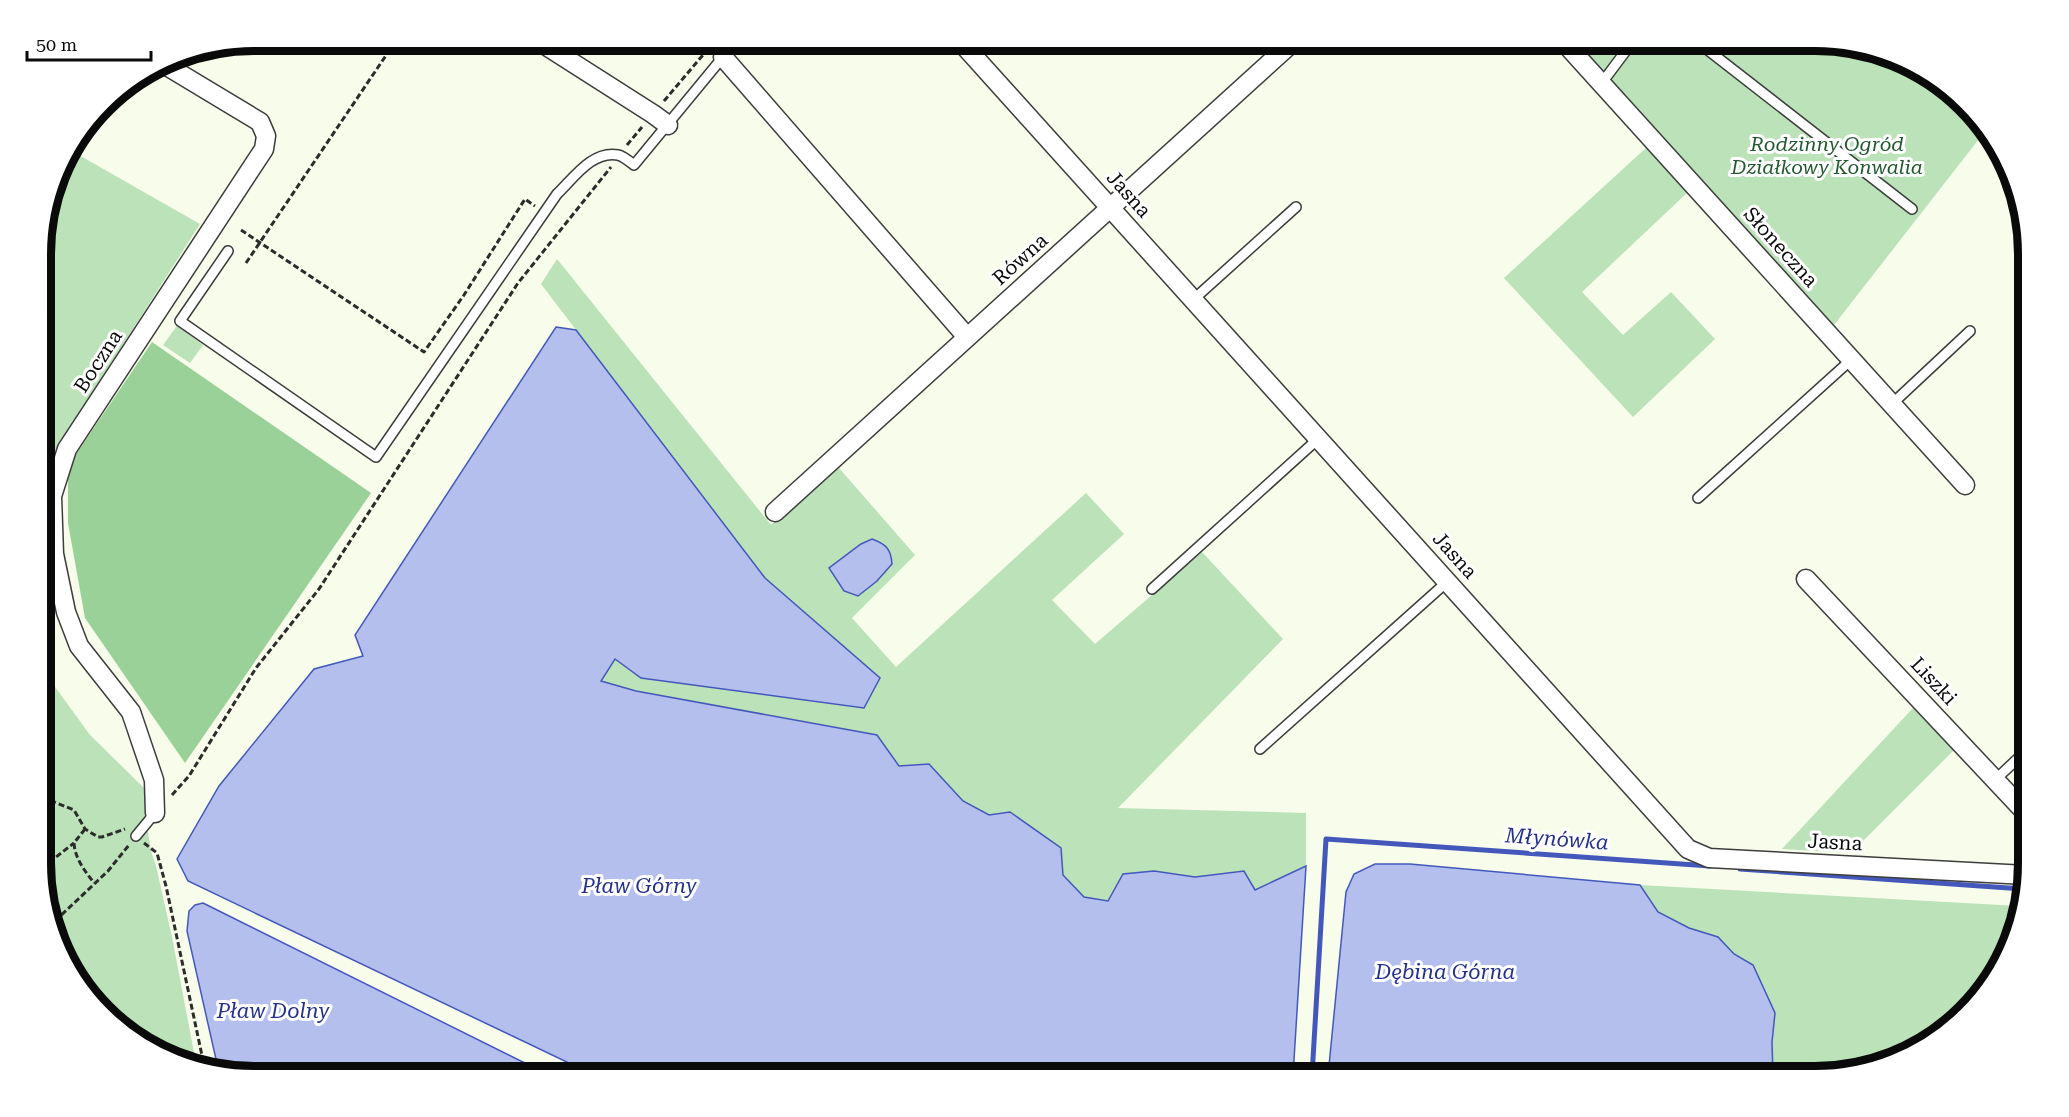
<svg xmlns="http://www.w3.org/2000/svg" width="2069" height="1117" font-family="'Roboto Serif',serif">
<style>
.green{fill:#bbe2b8}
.forest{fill:#9ad199}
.water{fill:#b4bfee;stroke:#4458bc;stroke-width:1.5}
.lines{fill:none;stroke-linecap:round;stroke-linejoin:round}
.stream{stroke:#4458bc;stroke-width:5}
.lane-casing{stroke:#3d3d3d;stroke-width:12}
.street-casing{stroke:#3d3d3d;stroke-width:21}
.path{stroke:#2c2c2c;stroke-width:3;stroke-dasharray:6 3;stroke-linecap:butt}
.lane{stroke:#fff;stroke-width:9}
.street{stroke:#fff;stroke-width:18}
.labels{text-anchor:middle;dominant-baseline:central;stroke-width:6;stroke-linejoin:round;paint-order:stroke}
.park-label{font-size:20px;font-style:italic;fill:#23592f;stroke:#fff}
.street-label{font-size:20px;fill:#0a0a0a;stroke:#fff}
.water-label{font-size:21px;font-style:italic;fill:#23318c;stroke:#fff}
.rim{fill:none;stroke:#0a0a0a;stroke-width:8}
</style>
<rect width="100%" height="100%" fill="#f8fcea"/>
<!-- green -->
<g class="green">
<path d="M 1575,41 L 1815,41 L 1910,63 L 1986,130 L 1834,325 Z"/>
<path d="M 1647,147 L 1688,192 L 1582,292 L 1623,335 L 1671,292 L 1715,339 L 1633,417 L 1504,278 Z"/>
<path d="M 70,150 L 200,224 L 78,415 L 45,473 L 42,598 L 41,240 L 63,159 Z"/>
<path d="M 557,259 L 771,525 L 839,468 L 915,555 L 852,618 L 896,667 L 1086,493 L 1124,534 L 1052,600 L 1095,644 L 1202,552 L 1283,639 L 1118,808 L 1306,813 L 1306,866 L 1255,890 L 1243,871 L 1195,877 L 1154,871 L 1108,901 L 1084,897 L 1063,875 L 989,815 L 963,801 L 929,764 L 899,766 L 877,735 L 636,691 L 601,681 L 615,658 L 880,679 L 765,578 L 541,284 Z"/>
<path d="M 177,326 L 203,345 L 190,363 L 163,345 Z"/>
<path d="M 42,669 L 90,735 L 144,788 L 146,820 L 151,851 L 156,866 L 172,937 L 196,1063 L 159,1054 L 84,993 L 42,891 Z"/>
<path d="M 1914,707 L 1955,749 L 1851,853 L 1782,849 Z"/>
<path d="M 1640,885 L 2019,906 L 2006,958 L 1933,1041 L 1829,1076 L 1773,1076 L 1772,1042 L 1775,1013 L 1753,965 L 1734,954 L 1718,937 L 1689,928 L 1658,912 Z"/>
</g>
<!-- forest -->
<path class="forest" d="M 152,342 L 371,493 L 185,763 L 85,618 L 68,523 L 68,466 Z"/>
<!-- water -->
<g class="water">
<path d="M 556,327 L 576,330 L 765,578 L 880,678 L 864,708 L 641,678 L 615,659 L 601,681 L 636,691 L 877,735 L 899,766 L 929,764 L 963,801 L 989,815 L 1010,812 L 1061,848 L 1063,875 L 1084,897 L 1108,901 L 1123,874 L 1154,871 L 1195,877 L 1244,871 L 1255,890 L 1306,866 L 1293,1076 L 596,1076 L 188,881 L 177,859 L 219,786 L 314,669 L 363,656 L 355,635 Z"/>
<path d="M 872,539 C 886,544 891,549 892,564 L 877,581 L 858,596 L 844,591 L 829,568 L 861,544 Z"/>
<path d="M 1375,864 L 1410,864 L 1640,885 L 1658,912 L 1689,928 L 1718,937 L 1734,954 L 1753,965 L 1775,1013 L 1772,1042 L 1773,1076 L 1328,1076 L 1346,892 L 1354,874 Z"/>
<path d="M 203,903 L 551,1076 L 254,1076 L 218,1068 L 187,931 L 189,911 L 195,905 Z"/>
</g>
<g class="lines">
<!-- stream -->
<g class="stream">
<path d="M 1740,869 L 2023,889"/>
<path d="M 1312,1076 L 1326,839 L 1710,866"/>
</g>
<!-- lane casing -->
<g class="lane-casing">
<g id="lane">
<path d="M 1695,40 L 1912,209"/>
<path d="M 1600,82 L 1607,76 L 1634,40"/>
<path d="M 228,251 L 180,321 L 376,457 L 557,194 C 573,179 592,150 618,155 C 623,156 629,161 634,165 L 737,40"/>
<path d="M 1194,299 L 1296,207"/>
<path d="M 1893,403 L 1970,331"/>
<path d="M 1698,498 L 1852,359"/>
<path d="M 1152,589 L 1319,438"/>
<path d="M 1260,749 L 1448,581"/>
<path d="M 1995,780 L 2028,749"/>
<path d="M 136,836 L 155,813"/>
</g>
</g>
<!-- street casing -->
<g class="street-casing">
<g id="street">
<path d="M 537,40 L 653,114 L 668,125"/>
<path d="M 959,40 L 1688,849 L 1709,858 L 2026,875"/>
<path d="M 1562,40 L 1965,485"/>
<path d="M 723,57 L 967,337"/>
<path d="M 775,512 L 1295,40"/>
<path d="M 1806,579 L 2028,815"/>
<path d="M 155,813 L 154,780 L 131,712 L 79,646 L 66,612 L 54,554 L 52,496 L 67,449 L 264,149 L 266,136 L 260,122 L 162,63"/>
</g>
</g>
<!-- path -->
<g class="path">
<path d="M 664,101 L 708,49"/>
<path d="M 627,145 L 642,127"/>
<path d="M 241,230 L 424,352 L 464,295 L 525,199 L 535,206"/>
<path d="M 246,263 L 391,48"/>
<path d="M 172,795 L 189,776 L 256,668 L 319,589 L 518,283 L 611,167"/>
<path d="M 42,797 L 74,810 L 85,829 L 98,837 L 102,837 L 125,829"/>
<path d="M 85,829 L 74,843 C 75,859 85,871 94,883"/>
<path d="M 144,843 L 157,853 L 166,886 L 204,1065"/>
<path d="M 42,868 L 74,843"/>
<path d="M 55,921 L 108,871 L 129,845"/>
</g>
<!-- lane -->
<use href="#lane" class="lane"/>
<!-- street -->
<use href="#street" class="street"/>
</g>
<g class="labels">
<!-- park labels -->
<g class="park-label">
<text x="1827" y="144">Rodzinny Ogród<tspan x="1827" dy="23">Działkowy Konwalia</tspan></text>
</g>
<!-- street labels -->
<g class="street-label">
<text transform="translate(1129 194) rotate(48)">Jasna</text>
<text transform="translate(1781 247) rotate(48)">Słoneczna</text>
<text transform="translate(1020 259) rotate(-42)">Równa</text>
<text transform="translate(98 361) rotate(-57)">Boczna</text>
<text transform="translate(1455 555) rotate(48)">Jasna</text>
<text transform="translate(1934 681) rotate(47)">Liszki</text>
<text transform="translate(1835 842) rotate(3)">Jasna</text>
</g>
<!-- water labels -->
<g class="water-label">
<text transform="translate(1557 839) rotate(4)">Młynówka</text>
<text x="639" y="886">Pław Górny</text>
<text x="1445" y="972">Dębina Górna</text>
<text x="273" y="1011">Pław Dolny</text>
</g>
</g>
<!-- crop -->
<path d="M0 0H2069V1117H0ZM254 51H1815A203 203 0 0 1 2018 254V863A203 203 0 0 1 1815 1066H254A203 203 0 0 1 51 863V254A203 203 0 0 1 254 51Z" fill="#fff" fill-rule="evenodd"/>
<path class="rim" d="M254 51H1815A203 203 0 0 1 2018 254V863A203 203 0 0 1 1815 1066H254A203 203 0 0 1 51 863V254A203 203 0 0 1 254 51Z"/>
<!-- scale -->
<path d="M27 51v9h124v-9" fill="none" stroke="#0a0a0a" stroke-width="3"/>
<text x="36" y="51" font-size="18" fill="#0a0a0a" stroke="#ffffff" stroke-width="4.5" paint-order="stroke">50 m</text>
</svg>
